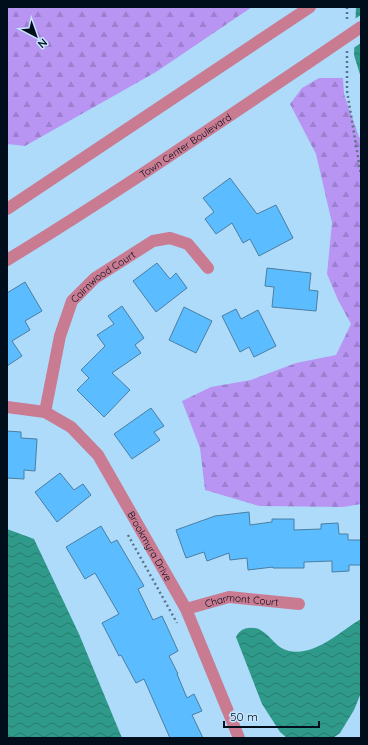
<svg xmlns="http://www.w3.org/2000/svg" width="368" height="745" font-family="Quicksand,sans-serif">
<style>
.forest{fill:url(#forest-firs)}
.water{fill:url(#water-waves)}
.pier{fill:#afdbfb}
.building{fill:#5bbdff;stroke:#4a7ea2}
.lines{fill:none;stroke-linecap:round;stroke-linejoin:round}
.path{stroke:#58758c;stroke-width:2.5;stroke-dasharray:2 3;stroke-linecap:butt}
.minor{stroke:#c97b92;stroke-width:12}
.minor-bridge{stroke:#c97b92;stroke-width:12}
.labels{text-anchor:middle;dominant-baseline:central;stroke-width:3.5;stroke-linejoin:round;paint-order:stroke}
.street-label{font-size:10px;fill:#000e1c;stroke:#c6e6ff}
</style>
<defs>
<pattern id="forest-firs" width="22" height="20" patternUnits="userSpaceOnUse"><rect width="22" height="20" fill="#b895f2"/><path d="M5 1l3.5 6h-7zM16 11l3.5 6h-7z" fill="#9c7fcf"/></pattern>
<pattern id="water-waves" width="16" height="10" patternUnits="userSpaceOnUse"><rect width="16" height="10" fill="#2f9a8a"/><path d="M0 5q4-4 8 0t8 0" fill="none" stroke="#267c70"/></pattern>
</defs>
<rect width="100%" height="100%" fill="#afdbfb"/>
<!-- forest -->
<g class="forest">
<path d="M 7,7 L 252,7 L 156,72 L 25,146 L 7,144 Z"/>
<path d="M 319,78 L 343,78 L 344,94 L 359,137 L 361,138 L 361,504 L 343,507 L 259,506 L 205,490 L 200,448 L 182,401 L 211,387 L 251,380 L 296,363 L 336,355 L 351,324 L 338,300 L 327,274 L 332,223 L 316,154 L 290,104 L 302,88 Z"/>
</g>
<!-- water -->
<g class="water">
<path d="M 356,7 L 361,7 L 361,78 L 354,55 Z"/>
<path d="M 7,529 L 34,539 L 79,634 L 122,738 L 7,738 Z"/>
<path d="M 361,619 L 361,693 L 354,710 L 340,733 L 333,738 L 287,738 L 280,732 L 262,704 L 236,637 C 240,627 253,625 262,631 C 272,637 276,648 289,651 C 316,656 339,632 361,619 Z"/>
</g>
<!-- pier -->
<path class="pier" d="M 361,15 L 361,43 L 352,49 L 353,20 Z"/>
<!-- building -->
<g class="building">
<path d="M 230,178 L 257,214 L 276,205 L 293,238 L 259,256 L 250,239 L 243,243 L 232,223 L 216,234 L 205,219 L 214,212 L 203,198 Z"/>
<path d="M 157,263 L 170,279 L 176,273 L 187,288 L 156,312 L 133,281 Z"/>
<path d="M 267,268 L 311,273 L 309,290 L 318,291 L 316,311 L 272,307 L 274,287 L 265,286 Z"/>
<path d="M 25,282 L 42,311 L 25,321 L 30,330 L 12,341 L 22,356 L 7,366 L 7,293 Z"/>
<path d="M 122,306 L 144,338 L 135,345 L 141,353 L 112,373 L 130,390 L 104,417 L 77,390 L 89,378 L 81,370 L 105,346 L 97,335 L 114,324 L 108,316 Z"/>
<path d="M 184,307 L 212,321 L 196,353 L 169,340 Z"/>
<path d="M 236,309 L 241,319 L 258,310 L 276,346 L 254,357 L 249,347 L 240,352 L 222,316 Z"/>
<path d="M 151,408 L 164,426 L 154,432 L 160,440 L 132,459 L 114,434 Z"/>
<path d="M 7,431 L 21,432 L 21,438 L 37,439 L 35,471 L 24,470 L 24,479 L 7,478 Z"/>
<path d="M 60,473 L 74,490 L 83,484 L 91,495 L 57,522 L 35,492 Z"/>
<path d="M 249,512 L 250,525 L 272,522 L 272,519 L 294,519 L 294,530 L 321,529 L 321,524 L 338,523 L 339,534 L 348,534 L 348,540 L 361,540 L 361,565 L 349,565 L 349,571 L 332,572 L 332,561 L 304,562 L 304,568 L 273,568 L 273,567 L 248,570 L 247,558 L 230,560 L 229,553 L 207,561 L 204,552 L 186,558 L 176,530 L 215,516 Z"/>
<path d="M 101,526 L 111,543 L 117,540 L 144,586 L 138,589 L 153,620 L 162,616 L 169,631 L 178,651 L 169,656 L 178,674 L 177,674 L 187,698 L 194,694 L 202,711 L 192,715 L 203,738 L 170,738 L 144,679 L 136,683 L 121,655 L 119,656 L 102,623 L 119,614 L 95,573 L 85,579 L 66,547 Z"/>
</g>
<g class="lines">
<!-- path -->
<g class="path">
<path d="M 347,7 L 347,22"/>
<path d="M 347,51 L 347,91 L 361,175"/>
<path d="M 128,535 L 177,623"/>
</g>
<!-- minor -->
<g class="minor">
<path d="M 7,209 L 310,7"/>
<path id="s1" d="M 7,260 C 109,198 208,130 308,63"/>
<path id="s2" d="M 7,407 L 45,412 L 71,427 L 98,455 L 186,609 L 239,738"/>
<path id="s3" d="M 45,412 L 60,336 L 72,301 L 95,278 L 153,241 L 170,238 L 188,244 L 208,268"/>
<path id="s4" d="M 186,609 L 229,597 L 299,604"/>
</g>
<!-- minor-bridge -->
<path class="minor-bridge" d="M 308,63 L 361,27"/>
</g>
<g class="labels">
<!-- street labels -->
<g class="street-label">
<text stroke="none"><textPath href="#s1" startOffset="212">Town Center Boulevard</textPath></text>
<text stroke="none"><textPath href="#s3" startOffset="154">Cairnwood Court</textPath></text>
<text stroke="none"><textPath href="#s2" startOffset="212">Brookmyra Drive</textPath></text>
<text stroke="none"><textPath href="#s4" startOffset="57">Charmont Court</textPath></text>
</g>
</g>
<!-- border -->
<rect width="368" height="745" fill="none" stroke="#000e1c" stroke-width="16"/>
<!-- north arrow -->
<g transform="translate(36 36) rotate(139)" stroke="#c6e6ff" stroke-width="3" paint-order="stroke">
<path d="M0-3L7 15L0 10L-7 15Z" fill="#000e1c"/>
<text y="-6" font-size="11" font-weight="bold" text-anchor="middle" fill="#000e1c">N</text>
</g>
<!-- scale -->
<path d="M224 721v6h95v-6" fill="none" stroke="#000e1c" stroke-width="2"/>
<text x="230" y="721" font-size="12" fill="#000e1c" stroke="#c6e6ff" stroke-width="3" paint-order="stroke">50 m</text>
</svg>
